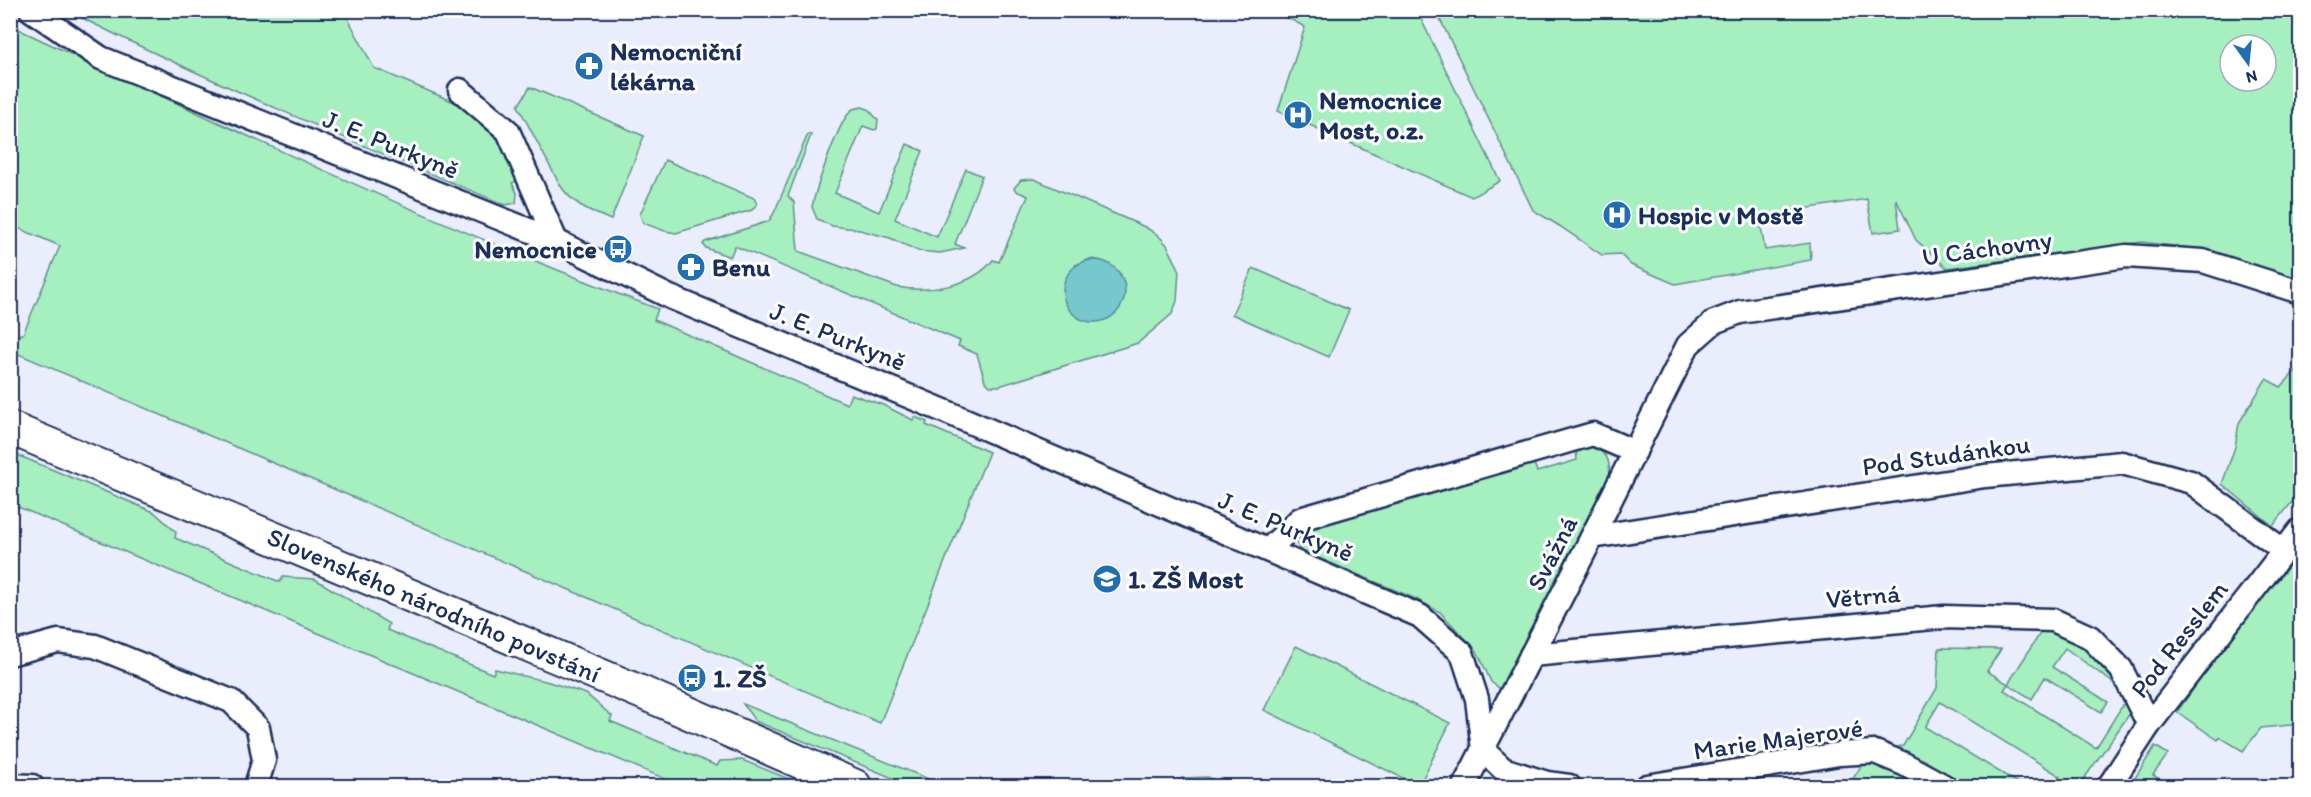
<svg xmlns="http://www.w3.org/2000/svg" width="2311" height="797" font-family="Itim,sans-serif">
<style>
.green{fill:#a6efbe;stroke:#608f8e;stroke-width:1.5;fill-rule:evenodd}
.water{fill:#77c8cd;stroke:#528ba1;stroke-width:1.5}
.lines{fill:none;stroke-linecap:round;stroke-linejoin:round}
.street-casing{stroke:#1b2f5e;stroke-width:27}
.secondary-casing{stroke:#1b2f5e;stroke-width:36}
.street{stroke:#fff;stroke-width:22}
.secondary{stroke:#fff;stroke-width:32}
.labels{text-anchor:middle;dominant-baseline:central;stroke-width:6;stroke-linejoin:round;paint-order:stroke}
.poi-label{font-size:26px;font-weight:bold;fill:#1b2f5e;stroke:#fff;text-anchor:start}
.street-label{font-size:26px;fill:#1b2f5e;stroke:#fff}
</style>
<rect width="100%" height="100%" fill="#eaedfb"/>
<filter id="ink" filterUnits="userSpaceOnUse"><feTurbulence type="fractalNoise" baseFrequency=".0167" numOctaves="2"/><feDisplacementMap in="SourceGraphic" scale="12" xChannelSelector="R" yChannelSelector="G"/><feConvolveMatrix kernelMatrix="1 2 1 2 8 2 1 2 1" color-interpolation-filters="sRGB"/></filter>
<g filter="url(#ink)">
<!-- green -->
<g class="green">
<path d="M 68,11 L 344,11 L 374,68 L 459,104 L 460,103 L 494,131 L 520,179 L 512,183 L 517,193 L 516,203 L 506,205 C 358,144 211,83 68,11 Z"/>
<path d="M 1275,11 L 1417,11 L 1500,181 L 1472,197 L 1278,111 L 1305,27 Z"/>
<path d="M 1436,11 L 2300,11 L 2300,283 L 2214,251 L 2142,242 L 1947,268 L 1916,240 L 1896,199 L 1900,229 L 1873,233 L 1867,199 L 1759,216 L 1765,250 L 1810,243 L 1811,260 L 1675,284 L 1631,265 L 1620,254 L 1602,255 L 1561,227 L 1533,210 ZM 2230,45 L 2266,45 L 2266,81 L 2230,81 Z"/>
<path d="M 11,23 L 24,32 C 233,130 442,228 658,309 L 654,320 L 847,404 L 851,394 L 883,405 L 913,420 L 915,417 L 927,422 L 926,425 L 989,452 L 880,723 L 14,352 L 11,354 L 20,334 L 23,334 L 60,246 L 11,225 Z"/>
<path d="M 530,87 L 644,136 L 611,220 C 590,211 572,204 560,185 L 518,106 Z"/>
<path d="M 862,107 L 868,109 L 878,120 L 877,129 L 874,130 L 863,126 L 835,193 L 879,212 L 907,144 L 923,151 L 895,219 L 937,237 L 966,169 L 982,176 L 955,244 L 964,248 L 940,253 L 918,251 L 890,238 L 856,229 L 832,226 L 817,219 L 812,207 C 816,189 839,118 853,109 C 856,108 859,108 862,107 Z"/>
<path d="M 808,134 L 811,135 L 788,196 L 794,202 L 798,251 L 897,287 C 928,293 972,287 993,260 L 999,262 L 1028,196 L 1016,191 L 1014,188 L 1021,180 L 1034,179 L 1145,227 L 1158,235 L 1167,245 L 1179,269 L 1177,301 L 1172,314 L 1138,343 L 999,386 L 990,386 L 985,381 L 977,354 L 958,346 L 960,341 L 735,246 L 730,257 L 706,248 L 703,244 L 705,242 L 769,221 L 774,213 ZM 1090,259 C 1103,260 1113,265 1121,275 L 1116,312 L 1107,319 L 1075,265 Z"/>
<path d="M 665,160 L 754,198 L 757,204 L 752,210 L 676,233 L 665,231 L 643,223 L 640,214 Z"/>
<path d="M 1253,268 L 1349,310 L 1329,357 L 1232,314 Z"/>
<path d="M 2300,366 L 2300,492 L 2273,526 L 2222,484 L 2235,447 L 2239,423 L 2266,379 L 2281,387 Z"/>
<path d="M 1586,445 C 1608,452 1610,457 1610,480 L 1506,687 L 1499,688 L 1491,682 L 1477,651 L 1440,612 L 1416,599 L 1300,550 L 1293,538 L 1301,528 L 1534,463 L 1537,472 L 1577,460 L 1576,450 Z"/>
<path d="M 10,452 L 154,512 L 176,532 L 175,538 L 280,582 L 283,577 L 315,579 L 389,624 L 387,630 L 493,674 L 495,669 L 549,682 L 586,694 L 612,716 L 610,721 L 717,766 L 720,761 L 742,760 L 806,786 L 682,786 L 11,504 Z"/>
<path d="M 2300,552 L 2300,724 L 2261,728 L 2243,751 L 2220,737 L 2218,740 L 2177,712 L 2219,653 Z"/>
<path d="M 2044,627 C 2086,634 2125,667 2133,709 L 2079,786 L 2054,786 L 2060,776 L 1940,702 L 1925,727 L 2023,786 L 1969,786 L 1896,747 L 1903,746 L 1937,688 L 1939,648 L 2001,649 L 1987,671 L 2008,684 ZM 2065,648 L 2120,688 L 2124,703 L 2096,748 L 2004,690 L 2008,684 L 2032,699 L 2045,677 L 2101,712 L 2108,702 L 2052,667 Z"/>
<path d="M 1296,646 L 1450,723 L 1419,786 L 1264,710 Z"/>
<path d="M 743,704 L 946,786 L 912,786 L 755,721 Z"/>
<path d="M 2155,746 L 2168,754 L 2153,775 L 2171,786 L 2130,786 Z"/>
<path d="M 1866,759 L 1932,786 L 1848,786 Z"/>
<path d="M 1208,777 L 1226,786 L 1171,786 L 1182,778 Z"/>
</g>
<!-- water -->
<circle class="water" cx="1094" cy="291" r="31"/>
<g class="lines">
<!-- street casing -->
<g class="street-casing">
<g id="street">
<path d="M 31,10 L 101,58 L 556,241 L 670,297 L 949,413 L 1420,616 L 1462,653 L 1477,699 L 1483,750"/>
<path d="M 460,90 L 508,131 L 556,241"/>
<path d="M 1592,537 L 1985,476 L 2122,463 L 2191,482 L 2284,551"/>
<path d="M 1268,550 L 1300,519 L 1593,434 L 1635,452"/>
<path d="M 10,654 L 58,641 L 95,646 L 231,701 L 258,728 L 264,760 L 256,786"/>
<path d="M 1531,655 L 1944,617 L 2053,620 L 2090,637 L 2121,669 L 2149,725"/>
<path d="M 1483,750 L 1503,769 L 1547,783 L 1569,786"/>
<path d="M 10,785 L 32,786"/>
<path d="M 1464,786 L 1592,537 L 1688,345 L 1714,322 L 1740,312 L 2126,256 L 2203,261 L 2300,292"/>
<path d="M 1647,786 L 1839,754 L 1875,752 L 1904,764 L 1944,786"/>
<path d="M 2109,786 L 2149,725 L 2300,530"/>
</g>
</g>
<!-- secondary casing -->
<g class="secondary-casing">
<path id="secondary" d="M 10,428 L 643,693 L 855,786"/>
</g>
<!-- street -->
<use href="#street" class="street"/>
<!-- secondary -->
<use href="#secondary" class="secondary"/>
</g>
</g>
<!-- icons -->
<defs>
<g id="pharmacy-disc" transform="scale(1.5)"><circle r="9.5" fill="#1f6fb2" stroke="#fff"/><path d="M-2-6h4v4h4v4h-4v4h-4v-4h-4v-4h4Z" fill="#fff"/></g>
<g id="hospital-disc" transform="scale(1.5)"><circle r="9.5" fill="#1f6fb2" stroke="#fff"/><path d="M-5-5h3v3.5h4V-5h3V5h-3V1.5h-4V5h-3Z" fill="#fff"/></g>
<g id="bus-disc" transform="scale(1.5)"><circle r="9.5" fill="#1f6fb2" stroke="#fff"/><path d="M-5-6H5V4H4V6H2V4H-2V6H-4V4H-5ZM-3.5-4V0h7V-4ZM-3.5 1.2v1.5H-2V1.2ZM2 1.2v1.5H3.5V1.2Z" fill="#fff"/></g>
<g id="school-disc" transform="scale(1.5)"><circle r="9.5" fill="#1f6fb2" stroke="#fff"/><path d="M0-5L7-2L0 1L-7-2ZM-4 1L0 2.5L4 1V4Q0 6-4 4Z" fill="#fff"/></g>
</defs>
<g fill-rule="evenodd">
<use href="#pharmacy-disc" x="589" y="66"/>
<use href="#hospital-disc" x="1298" y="115"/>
<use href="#hospital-disc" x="1617" y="215"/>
<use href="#bus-disc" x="618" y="249"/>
<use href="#pharmacy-disc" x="691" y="267"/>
<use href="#school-disc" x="1107" y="579"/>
<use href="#bus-disc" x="692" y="678"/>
</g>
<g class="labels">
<!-- poi labels -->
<g class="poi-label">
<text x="610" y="51">Nemocniční<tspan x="610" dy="30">lékárna</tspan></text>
<text x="1319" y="100">Nemocnice<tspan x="1319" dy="30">Most, o.z.</tspan></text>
<text x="1638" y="215">Hospic v Mostě</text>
<text x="597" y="249" text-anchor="end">Nemocnice</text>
<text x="712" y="267">Benu</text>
<text x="1128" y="579">1. ZŠ Most</text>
<text x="713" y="678">1. ZŠ</text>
</g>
<!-- street labels -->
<g class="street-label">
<text transform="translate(391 144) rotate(22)">J. E. Purkyně</text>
<text transform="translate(1987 248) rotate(-8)">U Cáchovny</text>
<text transform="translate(838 336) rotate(22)">J. E. Purkyně</text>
<text transform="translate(1946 455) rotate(-8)">Pod Studánkou</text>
<text transform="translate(1286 526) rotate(23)">J. E. Purkyně</text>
<text transform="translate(1552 553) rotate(-63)">Svážná</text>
<text transform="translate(1863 596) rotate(-5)">Větrná</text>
<text transform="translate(434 605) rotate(23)">Slovenského národního povstání</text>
<text transform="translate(2179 639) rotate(-52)">Pod Resslem</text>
<text transform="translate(1778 739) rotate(-8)">Marie Majerové</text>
</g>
</g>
<!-- margin -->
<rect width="2311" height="797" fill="none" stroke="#fff" stroke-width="36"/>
<rect x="18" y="18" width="2275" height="761" fill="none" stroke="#1b2f5e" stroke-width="2" filter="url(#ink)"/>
<!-- north arrow -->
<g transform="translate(2248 63) rotate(165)"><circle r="28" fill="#ffffff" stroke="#a4acbf" stroke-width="1.5"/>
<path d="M0-4.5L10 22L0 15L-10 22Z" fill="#1f6fb2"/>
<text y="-9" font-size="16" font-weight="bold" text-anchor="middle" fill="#1b2f5e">N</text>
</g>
</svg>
